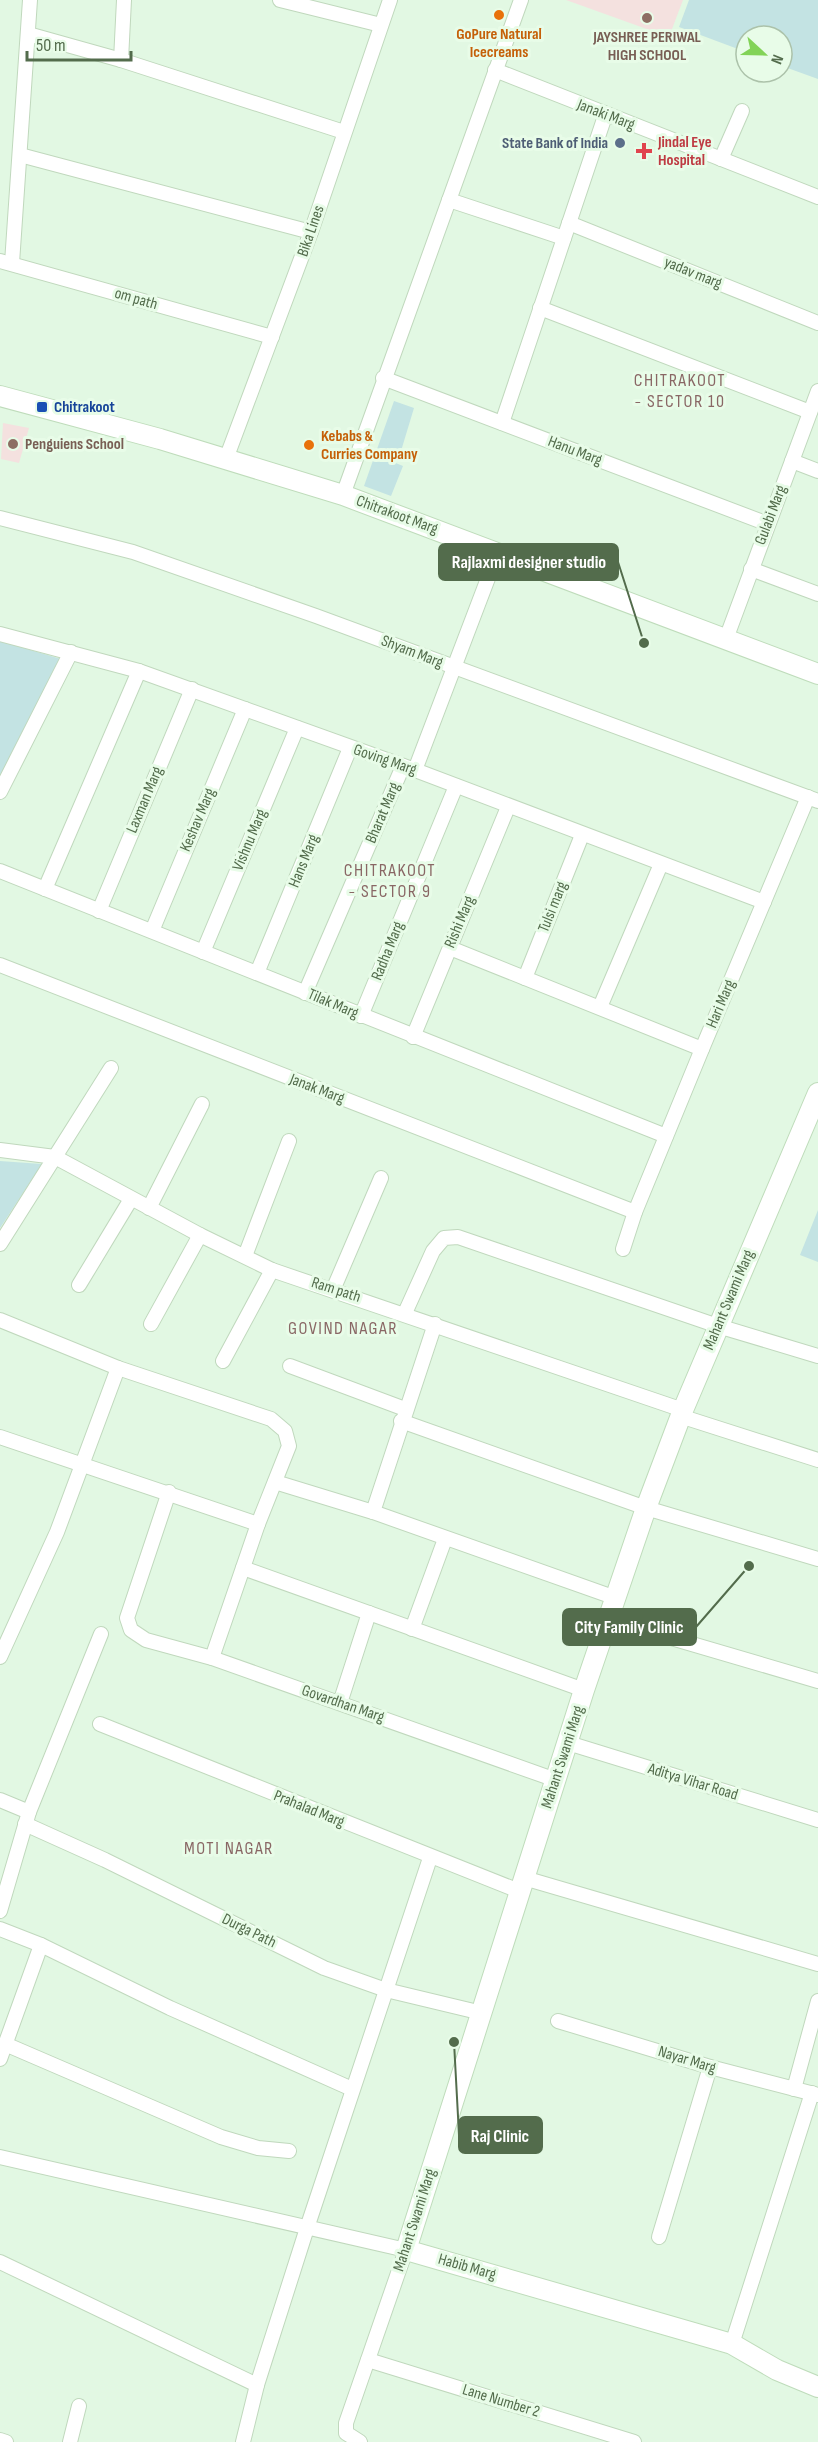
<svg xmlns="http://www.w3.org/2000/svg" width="818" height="2442" font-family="'Sofia Sans Condensed',sans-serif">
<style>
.education{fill:#f4e1df}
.green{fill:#c3e3e3}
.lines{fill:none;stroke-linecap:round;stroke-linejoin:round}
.street-casing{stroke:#c0d8bd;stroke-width:16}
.secondary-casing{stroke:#bfdcbb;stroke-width:22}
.street{stroke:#fff;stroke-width:14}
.secondary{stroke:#fff;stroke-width:20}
.food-dot{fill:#e8710a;stroke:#e8fce8;stroke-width:2}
.education-dot{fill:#8d6e63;stroke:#e8fce8;stroke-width:2}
.service-dot{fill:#5c6f8a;stroke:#e8fce8;stroke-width:2}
.health-dot{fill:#e0444e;stroke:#e8fce8;stroke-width:2}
.transit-dot{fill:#1a4fb4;stroke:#e8fce8;stroke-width:2}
.labels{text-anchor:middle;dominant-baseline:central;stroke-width:6;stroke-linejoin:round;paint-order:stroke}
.food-label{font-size:16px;font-weight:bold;fill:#c56008;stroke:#e8fce8}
.education-label{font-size:16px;font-weight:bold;fill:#785e54;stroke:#e8fce8}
.street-label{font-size:16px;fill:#536c4c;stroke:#e8fce8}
.health-label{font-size:16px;font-weight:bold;fill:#be3a42;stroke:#e8fce8;text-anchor:start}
.service-label{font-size:16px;font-weight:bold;fill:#4e5e75;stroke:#e8fce8;text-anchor:end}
.transit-label{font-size:16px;font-weight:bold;fill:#164399;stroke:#e8fce8;text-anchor:start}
.neighbourhood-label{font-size:18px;letter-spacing:1.5px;fill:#896765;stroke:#e8fce8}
.leader{fill:none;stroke:#536c4c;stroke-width:2}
.callout-dot{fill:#536c4c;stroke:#e8fce8;stroke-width:2}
.callout{fill:#536c4c;stroke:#536c4c;stroke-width:2}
.callout-label{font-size:18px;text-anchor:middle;font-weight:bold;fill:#fff}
</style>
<rect width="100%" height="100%" fill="#e2f8e3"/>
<!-- education -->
<g class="education">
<path d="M 566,0 L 683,0 L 669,37 Z"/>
<path d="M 3,423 L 29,428 L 19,463 L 1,459 Z"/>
</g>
<!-- green -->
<g class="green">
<path d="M 689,0 L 818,0 L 818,79 L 782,66 L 782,36 L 746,36 L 746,52 L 679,27 Z"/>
<path d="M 394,401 L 414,408 L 401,451 L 389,450 L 386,459 L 403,466 L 391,496 L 364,486 Z"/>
<path d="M 0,641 L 61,659 L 0,798 Z"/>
<path d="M 0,1161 L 42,1164 L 0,1228 Z"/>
<path d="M 818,1210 L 818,1262 L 800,1255 Z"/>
</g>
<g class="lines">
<!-- street casing -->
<g class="street-casing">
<g id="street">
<path d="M 280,0 L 381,25"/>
<path d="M 28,34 L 121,60 L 344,132"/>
<path d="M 121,60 L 124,0"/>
<path d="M 495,70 L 818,197"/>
<path d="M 20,155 L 311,232"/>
<path d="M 721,159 L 742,111"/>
<path d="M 449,200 L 564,238"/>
<path d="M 569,223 L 818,323"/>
<path d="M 0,261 L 272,337"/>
<path d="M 12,263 L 30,0"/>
<path d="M 540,308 L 810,412"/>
<path d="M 383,378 L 768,524"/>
<path d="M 502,423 L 605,116"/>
<path d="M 226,459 L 311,232 L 390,0"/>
<path d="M 792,461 L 818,471"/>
<path d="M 343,495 L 521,0"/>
<path d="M 0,518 L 133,552 L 316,616 L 818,801"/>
<path d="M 751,569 L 818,594"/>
<path d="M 0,634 L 139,671 L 415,770 L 764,902"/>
<path d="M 726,639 L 818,391"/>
<path d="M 415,770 L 498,552"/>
<path d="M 0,792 L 71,652"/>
<path d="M 0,871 L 666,1136"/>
<path d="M 45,889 L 139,671"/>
<path d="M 99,911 L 192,689"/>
<path d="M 152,931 L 245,709"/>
<path d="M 450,948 L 702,1049"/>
<path d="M 203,952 L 297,728"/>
<path d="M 0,965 L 635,1212"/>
<path d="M 257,973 L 350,748"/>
<path d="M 525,978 L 582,835"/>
<path d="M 305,993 L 403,766"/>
<path d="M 600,1007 L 661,864"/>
<path d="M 361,1016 L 456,786"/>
<path d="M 413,1037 L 508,807"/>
<path d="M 0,1150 L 55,1157 L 200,1235 L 272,1270 L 683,1410"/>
<path d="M 149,1208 L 202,1104"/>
<path d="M 0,1244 L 111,1068"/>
<path d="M 623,1249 L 635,1212 L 702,1049 L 808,797"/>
<path d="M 245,1256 L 289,1141"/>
<path d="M 79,1285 L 131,1199"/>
<path d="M 333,1290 L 381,1178"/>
<path d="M 405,1313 L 433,1251 L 444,1238 L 458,1237 L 718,1326 L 818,1356"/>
<path d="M 0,1320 L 118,1368 L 271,1419 L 285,1431 L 289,1446 L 258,1524 L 212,1658"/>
<path d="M 151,1324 L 200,1235"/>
<path d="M 223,1361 L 272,1270"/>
<path d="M 290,1366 L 405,1409"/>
<path d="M 680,1416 L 818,1460"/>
<path d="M 401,1421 L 646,1508 L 818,1559"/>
<path d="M 0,1437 L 258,1524"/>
<path d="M 275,1482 L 373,1512 L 616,1598"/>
<path d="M 169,1492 L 127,1618 L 131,1630 L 146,1640 L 212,1658 L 556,1780"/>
<path d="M 373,1512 L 435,1324"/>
<path d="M 243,1568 L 584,1690"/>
<path d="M 610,1620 L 818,1681"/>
<path d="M 412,1629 L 445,1539"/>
<path d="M 0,1657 L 57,1532 L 118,1368"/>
<path d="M 340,1703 L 369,1613"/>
<path d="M 100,1724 L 519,1891"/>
<path d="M 568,1743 L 818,1820"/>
<path d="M 0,1800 L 29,1812 L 0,1911"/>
<path d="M 29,1812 L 101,1634"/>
<path d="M 25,1824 L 105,1860 L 324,1968 L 386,1990 L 482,2013"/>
<path d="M 524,1878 L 818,1964"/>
<path d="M 0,1929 L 41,1945 L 170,2008 L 352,2089"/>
<path d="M 558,2021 L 710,2067 L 818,2095"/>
<path d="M 5,2044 L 221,2137 L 258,2148 L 289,2151"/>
<path d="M 0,2059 L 41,1945"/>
<path d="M 794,2089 L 818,2001"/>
<path d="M 0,2157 L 406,2250 L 346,2423 L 346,2433 L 360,2442"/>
<path d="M 659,2237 L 710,2067"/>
<path d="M 0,2262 L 257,2385"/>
<path d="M 732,2344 L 812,2093"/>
<path d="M 368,2360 L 634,2442"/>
<path d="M 0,2440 L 6,2442"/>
<path d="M 70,2442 L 79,2406"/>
<path d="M 243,2442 L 257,2385 L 307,2228 L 430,1858"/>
</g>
</g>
<!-- secondary casing -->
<g class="secondary-casing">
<g id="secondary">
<path d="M 0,396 L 160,439 L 343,495 L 818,674"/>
<path d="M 818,1093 L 683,1410 L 646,1508 L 584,1690 L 406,2250 L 732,2344 L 777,2370 L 818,2387"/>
</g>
</g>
<!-- street -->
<use href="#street" class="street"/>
<!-- secondary -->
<use href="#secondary" class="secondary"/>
</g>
<!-- markers -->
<g class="food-dot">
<circle cx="499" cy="15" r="6"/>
<circle cx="309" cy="445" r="6"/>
</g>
<g class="education-dot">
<circle cx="647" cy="18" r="6"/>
<circle cx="13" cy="444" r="6"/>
</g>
<circle class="service-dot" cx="620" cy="143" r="6"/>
<path class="health-dot" d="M641 142h6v6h6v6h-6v6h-6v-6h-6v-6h6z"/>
<rect class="transit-dot" x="36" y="401" width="12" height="12" rx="3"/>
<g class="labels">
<!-- food labels -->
<g class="food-label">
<text x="499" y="34">GoPure Natural<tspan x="499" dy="18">Icecreams</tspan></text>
<text x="321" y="436" text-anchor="start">Kebabs &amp;<tspan x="321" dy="18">Curries Company</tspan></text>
</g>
<!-- education labels -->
<g class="education-label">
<text x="647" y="37">JAYSHREE PERIWAL<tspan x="647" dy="18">HIGH SCHOOL</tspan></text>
<text x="25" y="444" text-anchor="start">Penguiens School</text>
</g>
<!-- street labels -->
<g class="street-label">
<text transform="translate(606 115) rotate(21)">Janaki Marg</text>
<text transform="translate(311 231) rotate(-71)">Bika Lines</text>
<text transform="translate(693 273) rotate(22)">yadav marg</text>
<text transform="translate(136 299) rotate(16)">om path</text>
<text transform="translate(575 451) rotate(21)">Hanu Marg</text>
<text transform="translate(397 515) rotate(20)">Chitrakoot Marg</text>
<text transform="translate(771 515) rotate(-69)">Gulabi Marg</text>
<text transform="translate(412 652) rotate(21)">Shyam Marg</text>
<text transform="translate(385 760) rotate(19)">Goving Marg</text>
<text transform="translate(145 800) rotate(-67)">Laxman Marg</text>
<text transform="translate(383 813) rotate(-67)">Bharat Marg</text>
<text transform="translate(198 820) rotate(-67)">Keshav Marg</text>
<text transform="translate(250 840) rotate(-67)">Vishnu Marg</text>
<text transform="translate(304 861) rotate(-68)">Hans Marg</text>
<text transform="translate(553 907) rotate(-68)">Tulsi marg</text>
<text transform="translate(460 922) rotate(-67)">Rishi Marg</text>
<text transform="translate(388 951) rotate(-68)">Radha Marg</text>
<text transform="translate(333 1004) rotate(23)">Tilak Marg</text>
<text transform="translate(721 1004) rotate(-67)">Hari Marg</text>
<text transform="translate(317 1089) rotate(21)">Janak Marg</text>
<text transform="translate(336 1290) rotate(18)">Ram path</text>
<text transform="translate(729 1300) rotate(-67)">Mahant Swami Marg</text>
<text transform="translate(343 1704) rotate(19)">Govardhan Marg</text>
<text transform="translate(563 1757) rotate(-72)">Mahant Swami Marg</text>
<text transform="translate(693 1782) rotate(17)">Aditya Vihar Road</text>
<text transform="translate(309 1809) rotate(22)">Prahalad Marg</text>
<text transform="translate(249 1931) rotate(26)">Durga Path</text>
<text transform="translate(687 2060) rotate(17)">Nayar Marg</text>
<text transform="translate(415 2220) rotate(-72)">Mahant Swami Marg</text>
<text transform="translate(467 2267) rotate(16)">Habib Marg</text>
<text transform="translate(501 2401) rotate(17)">Lane Number 2</text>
</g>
<!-- health labels -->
<g class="health-label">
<text x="658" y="142">Jindal Eye<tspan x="658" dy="18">Hospital</tspan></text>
</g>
<!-- service labels -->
<g class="service-label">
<text x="608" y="143">State Bank of India</text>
</g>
<!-- transit labels -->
<g class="transit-label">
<text x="54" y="407">Chitrakoot</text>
</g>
<!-- neighbourhood labels -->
<g class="neighbourhood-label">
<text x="680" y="380">CHITRAKOOT<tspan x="680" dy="21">- SECTOR 10</tspan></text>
<text x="390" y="870">CHITRAKOOT<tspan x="390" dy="21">- SECTOR 9</tspan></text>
<text x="343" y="1328">GOVIND NAGAR</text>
<text x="229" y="1848">MOTI NAGAR</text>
</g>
</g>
<!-- callouts -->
<path class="leader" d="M644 643L618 562M749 1566L696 1627M454 2042L459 2135"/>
<g class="callout-dot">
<circle cx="644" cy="643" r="6"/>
<circle cx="749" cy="1566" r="6"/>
<circle cx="454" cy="2042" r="6"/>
</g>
<g class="callout">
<rect x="439" y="544" width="179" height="36" rx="6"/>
<rect x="563" y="1609" width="133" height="36" rx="6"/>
<rect x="459" y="2117" width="83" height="36" rx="6"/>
</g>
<g class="callout-label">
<text x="529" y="568">Rajlaxmi designer studio</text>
<text x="629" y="1633">City Family Clinic</text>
<text x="500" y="2142">Raj Clinic</text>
</g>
<!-- north arrow -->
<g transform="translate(764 54) rotate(112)"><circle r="28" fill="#e8fce8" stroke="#acc2aa" stroke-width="1.5"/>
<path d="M0-4.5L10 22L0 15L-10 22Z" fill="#82d357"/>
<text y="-9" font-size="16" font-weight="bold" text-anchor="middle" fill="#536c4c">N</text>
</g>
<!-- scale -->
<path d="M27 51v9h104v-9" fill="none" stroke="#536c4c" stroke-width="3"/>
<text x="36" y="51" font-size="18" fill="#536c4c" stroke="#e8fce8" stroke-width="4.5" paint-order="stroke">50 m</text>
</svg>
